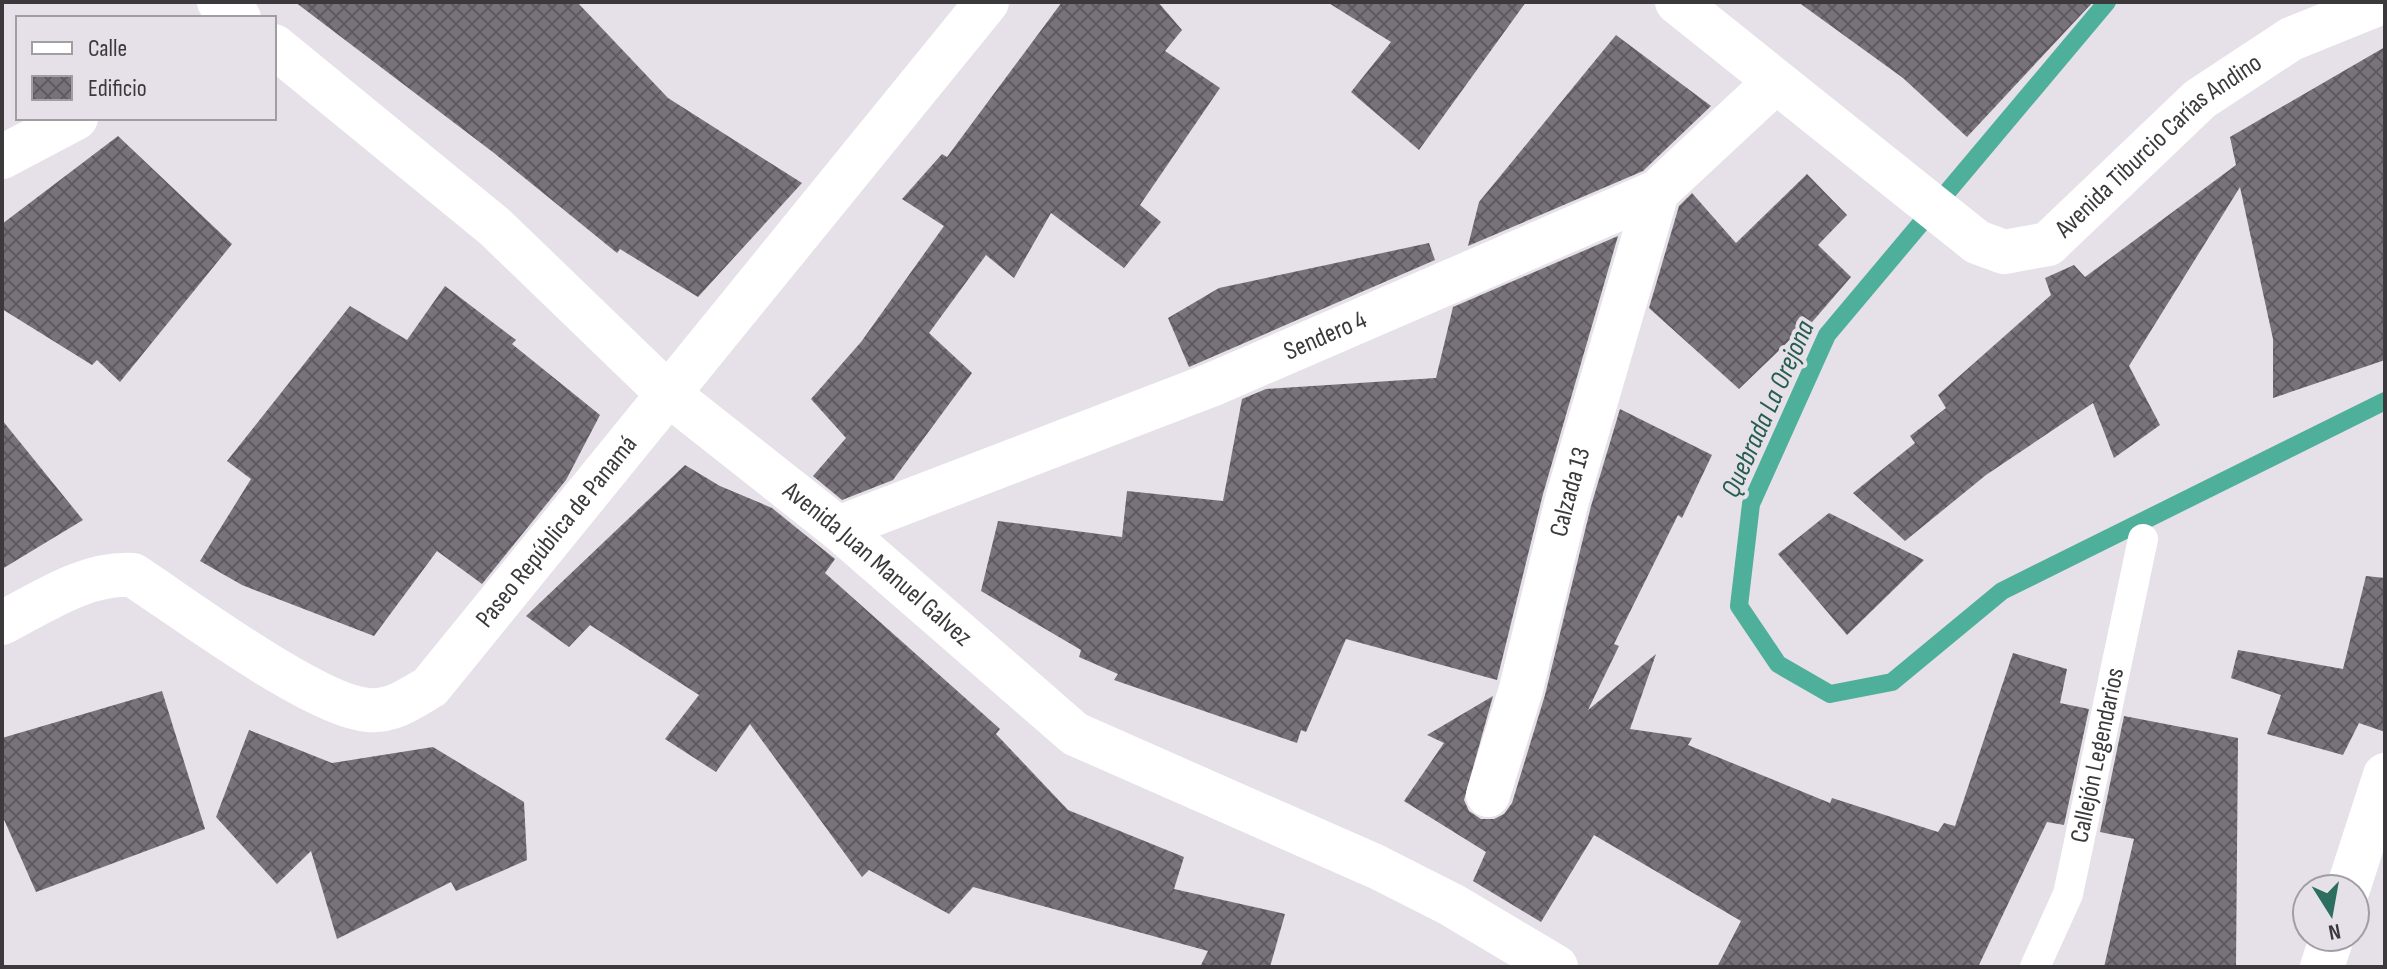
<svg xmlns="http://www.w3.org/2000/svg" width="2387" height="969" font-family="'Sofia Sans Condensed',sans-serif">
<style>
.lines{fill:none;stroke-linecap:round;stroke-linejoin:round}
.stream{stroke:#4eaf9a;stroke-width:18}
.building{fill:url(#building-cross-hatch)}
.service{stroke:#fff;stroke-width:30}
.minor{stroke:#fff;stroke-width:44}
.tertiary{stroke:#fff;stroke-width:44}
.labels{text-anchor:middle;dominant-baseline:central;stroke-width:8;stroke-linejoin:round;paint-order:stroke}
.street-label{font-size:26px;fill:#3b393c;stroke:#e6e0e8}
.water-label{font-size:28px;font-style:italic;fill:#255e50;stroke:#e6e0e8}
</style>
<defs>
<pattern id="building-cross-hatch" width="8" height="8" patternUnits="userSpaceOnUse" patternTransform="scale(2)"><rect width="8" height="8" fill="#78737a"/><path d="M0 0l8 8M0 8l8-8" fill="none" stroke="#5e5a60"/></pattern>
</defs>
<rect width="100%" height="100%" fill="#e6e0e8"/>
<g class="lines">
<!-- stream -->
<path class="stream" d="M 2107,2 L 1827,335 L 1751,504 L 1739,606 L 1778,664 L 1830,694 L 1892,682 L 2002,591 L 2385,401"/>
</g>
<!-- building -->
<g class="building">
<path d="M 295,2 L 577,2 L 668,98 L 802,183 L 698,297 L 620,249 L 617,253 L 494,153 Z"/>
<path d="M 1062,2 L 1158,2 L 1182,30 L 1165,51 L 1220,88 L 1140,205 L 1161,222 L 1124,268 L 1051,213 L 1014,278 L 986,255 L 929,333 L 972,373 L 893,480 L 842,500 L 813,476 L 846,438 L 811,399 L 861,342 L 944,226 L 902,199 L 942,154 L 947,157 Z"/>
<path d="M 1327,2 L 1526,2 L 1419,150 L 1351,92 L 1391,42 Z"/>
<path d="M 1798,2 L 2093,2 L 1967,137 L 1903,78 Z"/>
<path d="M 1616,35 L 1711,106 L 1643,171 L 1468,246 L 1479,202 Z"/>
<path d="M 2385,47 L 2385,360 L 2273,398 L 2273,339 L 2240,187 L 2129,366 L 2160,425 L 2114,458 L 2093,403 L 1986,475 L 1905,541 L 1853,493 L 1915,443 L 1910,436 L 1946,408 L 1938,395 L 2051,295 L 2045,278 L 2074,265 L 2085,277 L 2236,165 L 2230,137 Z"/>
<path d="M 118,136 L 232,244 L 120,382 L 97,360 L 92,365 L 2,309 L 2,224 Z"/>
<path d="M 1807,174 L 1847,215 L 1818,245 L 1851,277 L 1800,336 L 1798,332 L 1739,389 L 1649,308 L 1679,206 L 1692,193 L 1736,243 Z"/>
<path d="M 1618,236 L 1543,494 L 1497,680 L 1346,639 L 1306,732 L 1301,730 L 1297,743 L 1114,680 L 1118,674 L 1079,657 L 1081,650 L 981,591 L 998,521 L 1122,537 L 1127,491 L 1223,501 L 1242,399 L 1266,389 L 1436,378 L 1453,307 Z"/>
<path d="M 1429,243 L 1435,260 L 1189,367 L 1168,318 L 1219,288 Z"/>
<path d="M 445,286 L 516,340 L 512,344 L 600,415 L 566,480 L 482,584 L 437,551 L 374,636 L 242,585 L 200,561 L 251,479 L 227,461 L 350,306 L 407,340 Z"/>
<path d="M 1620,409 L 1712,455 L 1682,518 L 1678,515 L 1614,644 L 1619,646 L 1588,710 L 1656,654 L 1630,729 L 1692,738 L 1688,745 L 1830,803 L 1832,798 L 1938,832 L 1944,823 L 1955,826 L 2013,653 L 2067,669 L 2060,703 L 2089,709 L 2064,825 L 2047,822 L 1978,967 L 1717,967 L 1741,921 L 1594,835 L 1541,922 L 1473,881 L 1486,852 L 1404,801 L 1444,743 L 1427,735 L 1493,696 L 1464,800 L 1469,811 L 1481,819 L 1494,819 L 1504,814 L 1512,803 L 1545,695 L 1591,506 Z"/>
<path d="M 2,420 L 83,520 L 2,569 Z"/>
<path d="M 685,465 L 720,486 L 772,508 L 835,559 L 825,573 L 1000,729 L 996,734 L 1068,810 L 1184,857 L 1174,889 L 1285,914 L 1270,967 L 1200,967 L 1208,951 L 973,887 L 949,914 L 869,870 L 862,877 L 750,724 L 716,772 L 665,739 L 699,695 L 590,625 L 569,647 L 526,616 Z"/>
<path d="M 1829,513 L 1924,560 L 1847,635 L 1778,554 Z"/>
<path d="M 2366,576 L 2385,578 L 2385,732 L 2359,723 L 2343,755 L 2267,734 L 2281,695 L 2231,678 L 2238,650 L 2343,669 Z"/>
<path d="M 162,691 L 205,829 L 36,892 L 2,815 L 2,738 Z"/>
<path d="M 2124,716 L 2238,738 L 2236,967 L 2104,967 L 2134,839 L 2100,832 Z"/>
<path d="M 249,730 L 332,763 L 433,747 L 524,802 L 527,860 L 456,891 L 451,882 L 337,939 L 311,851 L 277,884 L 216,817 Z"/>
</g>
<g class="lines">
<!-- service -->
<path class="service" id="s1" d="M 2035,967 L 2068,894 L 2143,539"/>
<!-- minor -->
<g class="minor">
<path id="s2" d="M 1677,2 L 1977,242 L 2004,252 L 2048,244 L 2200,99 L 2291,39 L 2383,2"/>
<path d="M 2,157 L 76,118"/>
<path id="s3" d="M 838,528 L 1211,385 L 1657,192 L 1775,82"/>
<path id="s4" d="M 1488,795 L 1521,689 L 1567,500 L 1657,192"/>
<path d="M 2348,889 L 2385,775"/>
<path d="M 2322,967 L 2332,937"/>
</g>
<!-- tertiary -->
<g class="tertiary">
<path d="M 219,2 L 239,18"/>
<path id="s5" d="M 274,46 L 495,227 L 667,393 L 838,528 L 1075,734 L 1377,867 L 1452,905 L 1556,967"/>
<path id="s6" d="M 2,623 C 43,602 86,572 133,575 C 182,607 316,707 368,710 C 392,712 410,699 430,687 L 987,2"/>
</g>
</g>
<g class="labels">
<!-- street labels -->
<g class="street-label">
<text stroke="none"><textPath href="#s2" startOffset="606">Avenida Tiburcio Carías Andino</textPath></text>
<text stroke="none"><textPath href="#s3" startOffset="524">Sendero 4</textPath></text>
<text stroke="none"><textPath href="#s4" startOffset="314">Calzada 13</textPath></text>
<text stroke="none"><textPath href="#s6" startOffset="682">Paseo República de Panamá</textPath></text>
<text stroke="none"><textPath href="#s5" startOffset="796">Avenida Juan Manuel Galvez</textPath></text>
<text stroke="none"><textPath href="#s1" startOffset="222">Callejón Legendarios</textPath></text>
</g>
<!-- water labels -->
<g class="water-label">
<text transform="translate(1768 409) rotate(-66)">Quebrada La Orejona</text>
</g>
</g>
<!-- border -->
<rect width="2387" height="969" fill="none" stroke="#3b393c" stroke-width="8"/>
<!-- legend -->
<rect x="16" y="16" width="260" height="104" fill="#e6e0e8" stroke="#a29da3" stroke-width="2"/>
<rect x="32" y="42" width="40" height="12" fill="#ffffff" stroke="#a29da3" stroke-width="2"/>
<text x="88" y="56" font-size="24" fill="#3b393c">Calle</text>
<rect x="32" y="76" width="40" height="24" fill="url(#building-cross-hatch)" stroke="#a29da3" stroke-width="2"/>
<text x="88" y="96" font-size="24" fill="#3b393c">Edificio</text>
<!-- north arrow -->
<g transform="translate(2331 913) rotate(169)"><circle r="38" fill="#e6e0e8" stroke="#a29da3" stroke-width="2"/>
<path d="M0-6L14 30L0 20L-14 30Z" fill="#2c6e5f"/>
<text y="-12" font-size="22" font-weight="bold" text-anchor="middle" fill="#3b393c">N</text>
</g>
</svg>
